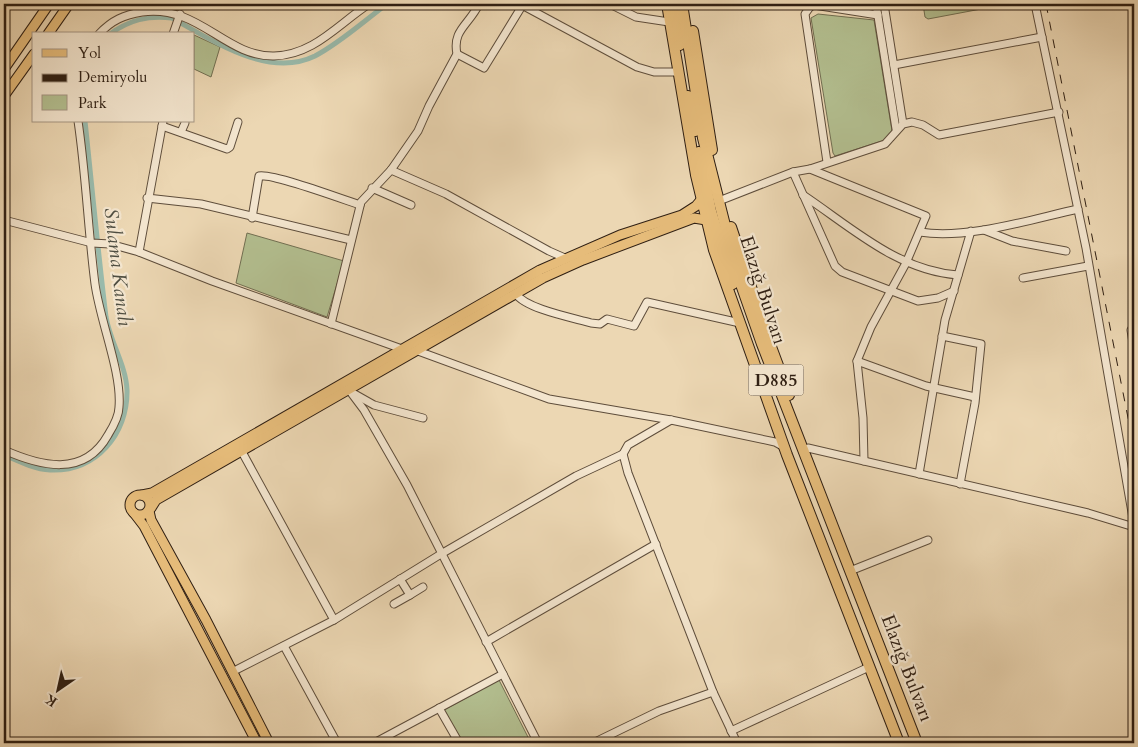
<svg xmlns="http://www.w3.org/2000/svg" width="1138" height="747" font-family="Cardo,serif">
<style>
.green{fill:#b3bf90;stroke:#716f52}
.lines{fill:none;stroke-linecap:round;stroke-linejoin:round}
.canal{stroke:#99baab;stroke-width:5}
.minor-casing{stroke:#5e4d3b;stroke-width:9}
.major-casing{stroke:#2f1f13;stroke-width:11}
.highway-casing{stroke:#2f1f13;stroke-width:12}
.minor{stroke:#f3e5ce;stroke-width:7}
.major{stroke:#e6bc7a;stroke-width:9}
.highway{stroke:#e6bc7a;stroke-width:10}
.rail{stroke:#2f1f13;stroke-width:1;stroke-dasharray:9 9;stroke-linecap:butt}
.labels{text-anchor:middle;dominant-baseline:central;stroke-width:4.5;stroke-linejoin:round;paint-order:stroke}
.shield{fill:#f3e5ce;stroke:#6a5a4b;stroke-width:1}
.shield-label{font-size:18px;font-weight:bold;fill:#2f1f13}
.street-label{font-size:19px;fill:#2f1f13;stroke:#f3e5ce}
.water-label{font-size:20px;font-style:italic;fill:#4f4e41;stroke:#f3e5ce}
</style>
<rect width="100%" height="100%" fill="#ecd7b3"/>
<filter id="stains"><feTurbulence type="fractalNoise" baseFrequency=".004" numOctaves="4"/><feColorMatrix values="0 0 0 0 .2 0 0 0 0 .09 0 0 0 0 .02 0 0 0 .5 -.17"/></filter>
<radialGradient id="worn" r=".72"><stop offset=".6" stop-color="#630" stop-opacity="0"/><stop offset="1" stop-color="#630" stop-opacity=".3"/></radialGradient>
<!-- green -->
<g class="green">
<path d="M 923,4 L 998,4 L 997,6 L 928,19 L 925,17 Z"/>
<path d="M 818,14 L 874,20 L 892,131 L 888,139 L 835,156 L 833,153 L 811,18 Z"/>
<path d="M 194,35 L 220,47 L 211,77 L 194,69 Z"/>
<path d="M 247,233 L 344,261 L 327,317 L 236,283 Z"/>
<path d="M 499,680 L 531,743 L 462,743 L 444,710 Z"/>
</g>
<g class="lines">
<!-- canal -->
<g class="canal">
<path d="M 110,34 C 129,20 148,15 172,18 C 212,40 268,79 315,56 C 340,43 364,21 387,4"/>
<path d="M 4,455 C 18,461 34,469 50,470 C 96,472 128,434 127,390 C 126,365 110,342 106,317 C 98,252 92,187 85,121"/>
</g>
<!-- minor casing -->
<g class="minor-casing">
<g id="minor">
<path d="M 520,4 L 637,67 L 654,72 L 677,72"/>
<path d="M 610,4 L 636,17 L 669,22"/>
<path d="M 876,4 L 896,129"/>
<path d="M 884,4 L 903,124"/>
<path d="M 1035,4 L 1086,248 L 1134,524"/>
<path d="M 99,34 C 112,20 124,15 142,12 C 199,4 225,57 274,56 C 314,55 338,24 369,4"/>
<path d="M 173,34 L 180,14"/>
<path d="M 457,54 L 484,68 L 522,6"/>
<path d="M 894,65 L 1042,37"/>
<path d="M 162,126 L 227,149 L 230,147 L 238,122"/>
<path d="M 181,132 L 185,123"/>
<path d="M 827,162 L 805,14 L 810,7 L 814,5 L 878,15"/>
<path d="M 810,169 L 885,144 L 903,124 L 912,122 L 923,125 L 939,135 L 1059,112"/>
<path d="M 391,170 L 446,194 L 549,251 L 565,258"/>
<path d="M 793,172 L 835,266 L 842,272 L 918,301 L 938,298 L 954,291"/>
<path d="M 372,188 L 411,205"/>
<path d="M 803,195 C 851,227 898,271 958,275"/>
<path d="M 147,198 L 201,204 L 351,240"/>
<path d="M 724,199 L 793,172 L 810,169 L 926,216 L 906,263 L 871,327 L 857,361 L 863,418 L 864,461"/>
<path d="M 252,218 L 259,176 C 272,173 342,199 360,205"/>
<path d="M 4,220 L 92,243 L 110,244 L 139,252 L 212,281 L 402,349"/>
<path d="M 984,230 L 1012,241 L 1066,251"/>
<path d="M 920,232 C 966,240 1032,219 1078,209"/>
<path d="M 139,252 L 163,121"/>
<path d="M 1023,278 L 1088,266"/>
<path d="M 516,294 C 526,309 574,318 591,323 L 600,324 L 607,319 L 634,326 L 647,302 L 740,323"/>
<path d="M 331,324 L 361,202 L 391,170 L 418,131 L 429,106 L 457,54 C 452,30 469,25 479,4"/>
<path d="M 1134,325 L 1131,330 L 1134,350"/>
<path d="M 942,336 L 981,344 L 975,403 L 960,484"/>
<path d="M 418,351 L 549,399 L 671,420 L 775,442 L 784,447"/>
<path d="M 857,361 L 926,386 L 975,397"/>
<path d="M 349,390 L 364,410 L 407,485 L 538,743"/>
<path d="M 351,392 L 374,405 L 423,418"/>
<path d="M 671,420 L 628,445 L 623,454 L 628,473 L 713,692 L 737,743"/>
<path d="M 808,448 L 1088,513 L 1134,527"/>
<path d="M 4,450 C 40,466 84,478 108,435 C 113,427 119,417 119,407 C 122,373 100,321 95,284 C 88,230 86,175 78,121"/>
<path d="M 241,450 L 334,620"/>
<path d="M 919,474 L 945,320 L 971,231"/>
<path d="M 855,569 L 928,540"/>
<path d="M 400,579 L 410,595 L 423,587"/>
<path d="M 394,604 L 410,595"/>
<path d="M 486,642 L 656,544"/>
<path d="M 284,646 L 337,743"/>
<path d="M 232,672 L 334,620 L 441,554 L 576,476 L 623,454"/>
<path d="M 439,708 L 459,743"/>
<path d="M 731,731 L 869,667"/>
<path d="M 374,743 L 503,674"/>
<path d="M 593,743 L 659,711 L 713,692"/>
</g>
</g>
<!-- major casing -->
<g class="major-casing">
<g id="major">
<path d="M 48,34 L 69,4"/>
<path d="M 4,69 L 49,4"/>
<path d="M 4,96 L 34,54"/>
<circle cx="140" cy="505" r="10"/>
<path d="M 142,495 L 152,493 L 540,270 L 620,235 L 682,215 L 696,206 L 701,200"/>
<path d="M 151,508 L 156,500 L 543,278 L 583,260 L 694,218 L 706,220"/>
<path d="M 149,511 L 151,520 L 206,620 L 269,743"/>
<path d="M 134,513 L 144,526 L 257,743"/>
</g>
</g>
<!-- highway casing -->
<g class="highway-casing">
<g id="highway">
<path d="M 667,4 L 696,175 L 714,250 L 787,455 L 899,743"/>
<path d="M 674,4 L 680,45"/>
<path d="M 682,4 L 703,138 L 737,273 L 762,344 L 917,743"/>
<path d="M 693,31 L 712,150"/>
<path d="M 688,96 L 695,131"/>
<path d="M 699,152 L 711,211 L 733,284"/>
<path d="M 731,227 L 770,344 L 789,395"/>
</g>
</g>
<!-- minor -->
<use href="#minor" class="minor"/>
<!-- major -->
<use href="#major" class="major"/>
<!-- highway -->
<use href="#highway" class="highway"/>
<!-- rail -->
<path class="rail" d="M 1046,4 L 1134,448"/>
</g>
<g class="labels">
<!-- shield labels -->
<rect class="shield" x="748.5" y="364.5" width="55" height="31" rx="4"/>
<g class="shield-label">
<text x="776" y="380">D885</text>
</g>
<!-- street labels -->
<g class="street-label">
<text transform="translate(763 290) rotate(72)">Elazığ Bulvarı</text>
<text transform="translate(907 668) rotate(69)">Elazığ Bulvarı</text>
</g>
<!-- water labels -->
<g class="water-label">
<text transform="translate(118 267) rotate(83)">Sulama Kanalı</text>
</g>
</g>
<!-- margin -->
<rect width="1138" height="747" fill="none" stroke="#ecd7b3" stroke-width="20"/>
<rect x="5" y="5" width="1128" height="737" fill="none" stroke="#2f1f13" stroke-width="2.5"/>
<rect x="10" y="10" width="1118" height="727" fill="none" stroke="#2f1f13"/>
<!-- legend -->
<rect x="32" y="32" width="162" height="90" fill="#f3e5ce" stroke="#a59683"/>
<rect x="42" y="49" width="25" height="8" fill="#e6bc7a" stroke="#a59683"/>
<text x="78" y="58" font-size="15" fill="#2f1f13">Yol</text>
<rect x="42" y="74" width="25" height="8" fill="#2f1f13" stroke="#a59683"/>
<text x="78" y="82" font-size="15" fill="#2f1f13">Demiryolu</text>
<rect x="42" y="95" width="25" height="15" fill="#b3bf90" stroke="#a59683"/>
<text x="78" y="108" font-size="15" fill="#2f1f13">Park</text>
<!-- north arrow -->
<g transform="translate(58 690) rotate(214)" stroke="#f3e5ce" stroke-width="4" paint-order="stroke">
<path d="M0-4L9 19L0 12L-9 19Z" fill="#2f1f13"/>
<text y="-8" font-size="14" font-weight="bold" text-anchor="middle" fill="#2f1f13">K</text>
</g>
<rect width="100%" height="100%" filter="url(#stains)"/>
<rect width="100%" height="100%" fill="url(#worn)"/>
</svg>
